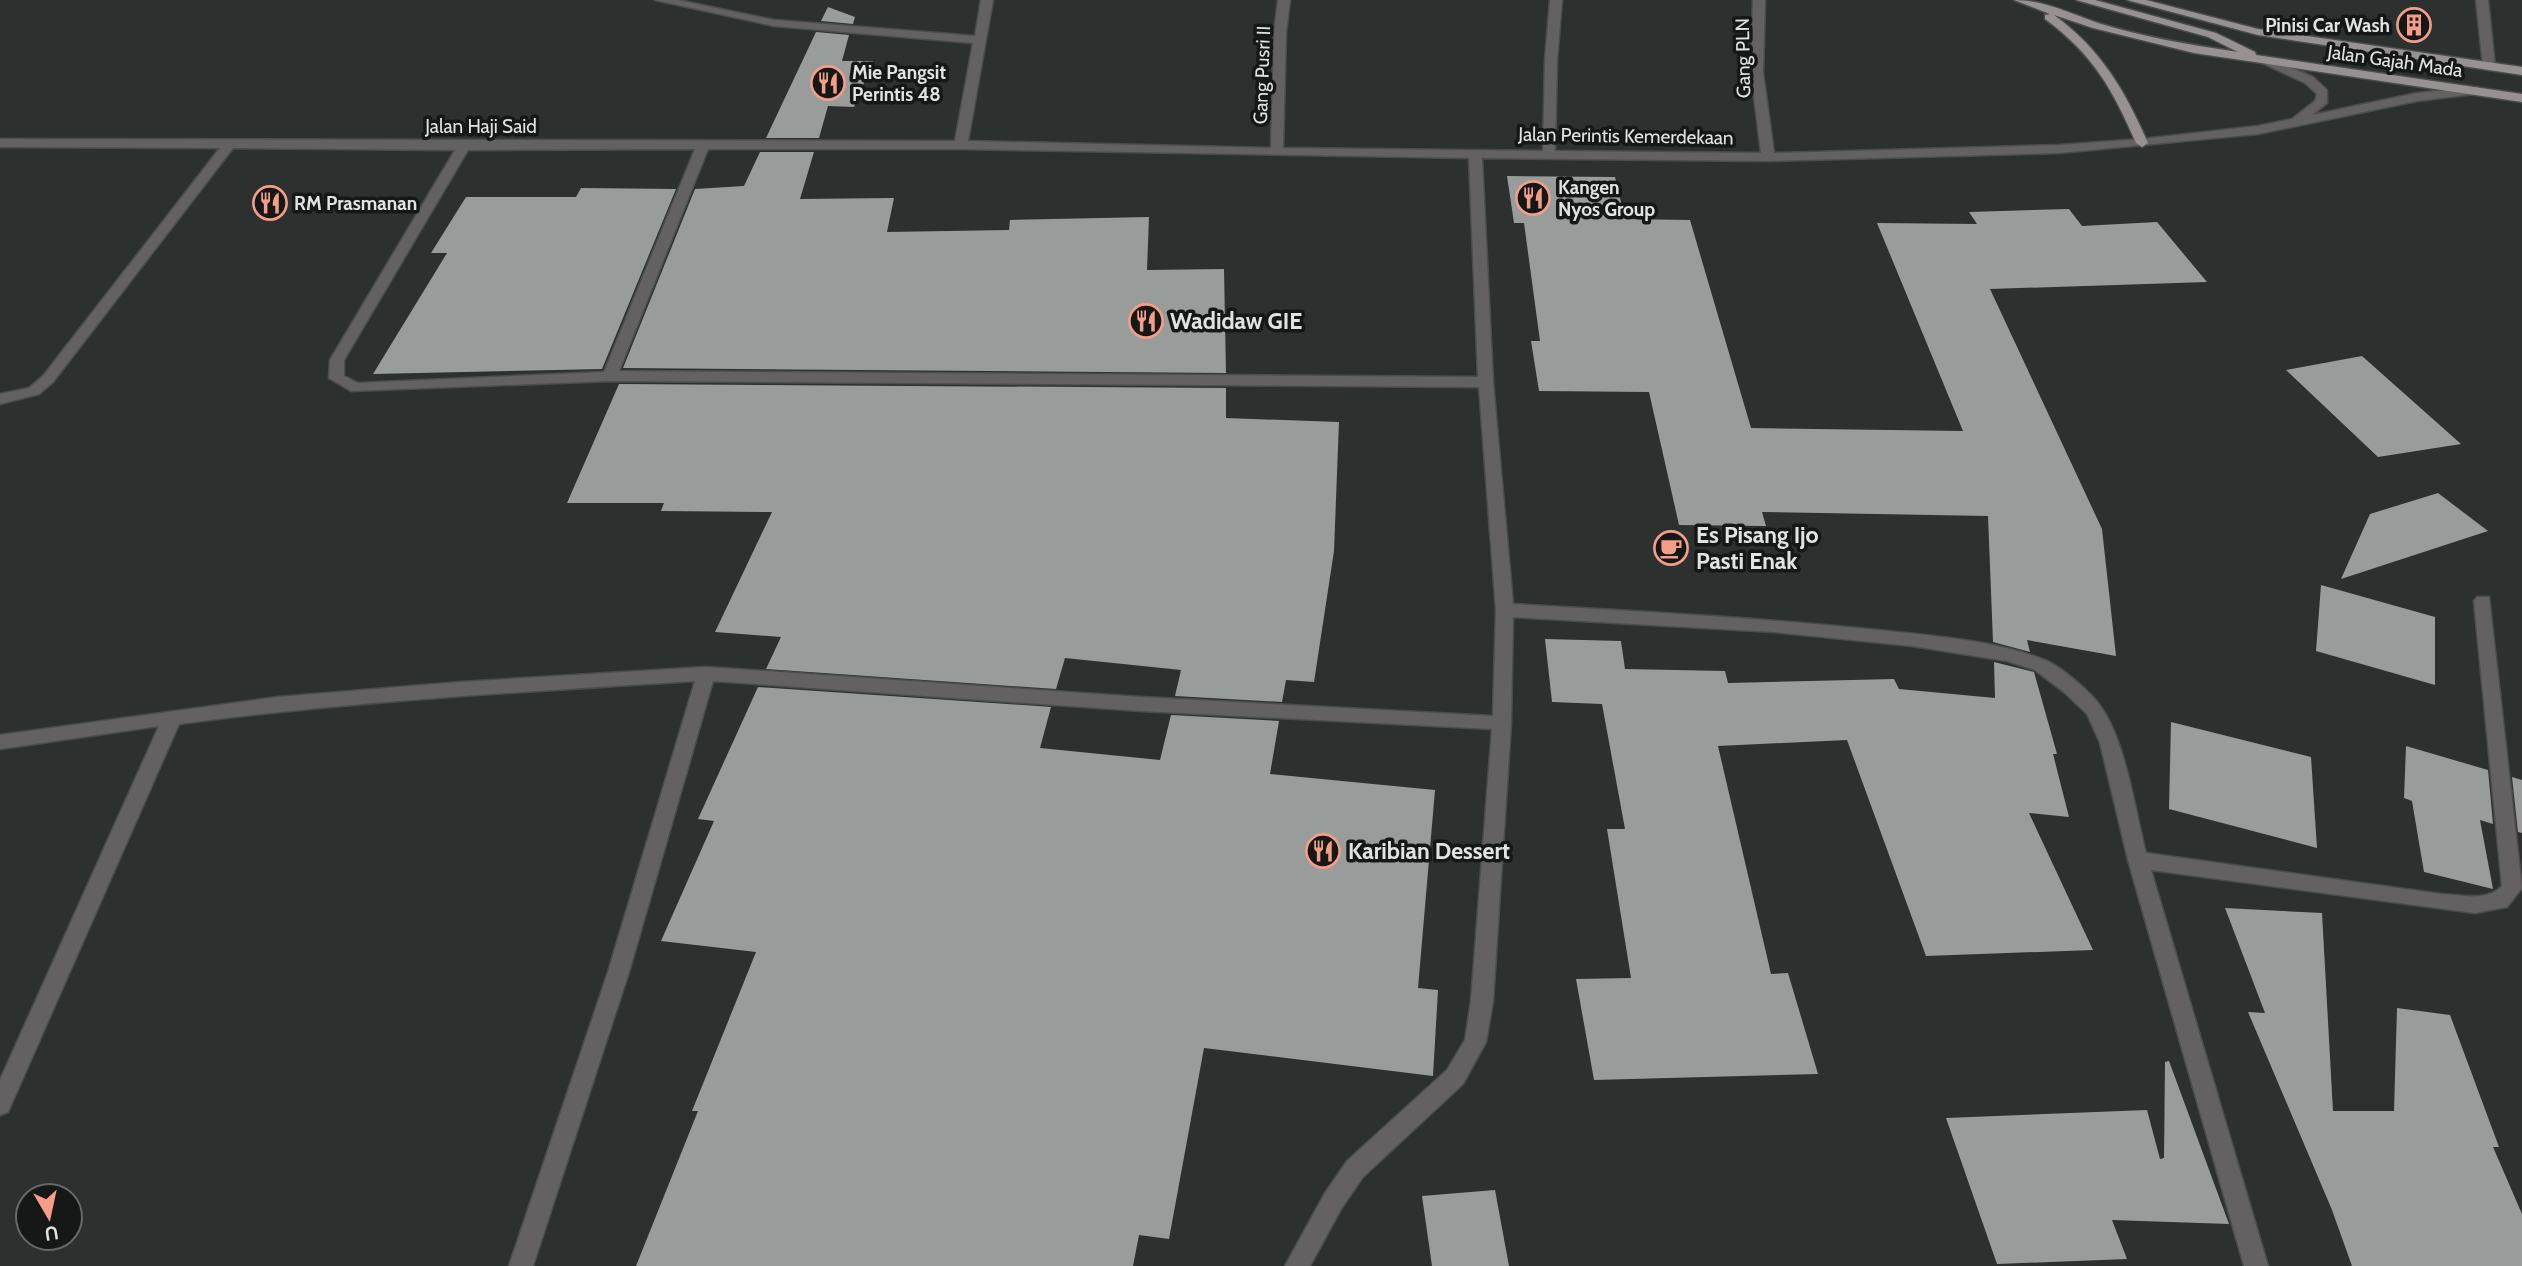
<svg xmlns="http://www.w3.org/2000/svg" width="2522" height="1266" font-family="Cabin,sans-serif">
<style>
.building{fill:#989d9c}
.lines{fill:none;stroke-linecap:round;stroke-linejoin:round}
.minor-casing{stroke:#494d4c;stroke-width:3}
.major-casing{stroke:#494d4c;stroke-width:3}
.minor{fill:#636161;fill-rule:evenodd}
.major{fill:#979291;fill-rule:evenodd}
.labels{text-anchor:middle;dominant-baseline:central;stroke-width:7;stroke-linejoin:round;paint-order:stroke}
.far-poi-label{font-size:19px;font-weight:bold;fill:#e1e3e3;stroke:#161817;text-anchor:start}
.far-street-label{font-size:19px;fill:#e1e3e3;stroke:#161817}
.poi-label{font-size:23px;font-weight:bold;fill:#e1e3e3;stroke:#161817;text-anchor:start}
</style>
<rect width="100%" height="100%" fill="#2c302f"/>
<!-- building -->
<g class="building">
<path d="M 828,7 L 855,17 L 853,24 L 821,21 Z"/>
<path d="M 816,32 L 849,35 L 842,61 L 873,61 L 854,107 L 828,106 L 819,138 L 766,138 Z"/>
<path d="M 760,152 L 814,152 L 800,199 L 894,198 L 887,232 L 1009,230 L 1010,220 L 1149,217 L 1147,270 L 1224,269 L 1226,373 L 623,368 L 695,189 L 744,186 Z"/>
<path d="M 1507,176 L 1615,177 L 1625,219 L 1690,220 L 1751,428 L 1963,431 L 1877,223 L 1977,224 L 1969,212 L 2069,209 L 2082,226 L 2157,222 L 2207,282 L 1990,289 L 2102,529 L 2116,656 L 2027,640 L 2030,652 L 1993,642 L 1988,516 L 1762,512 L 1766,526 L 1679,525 L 1649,392 L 1539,391 L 1531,341 L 1540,341 L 1524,223 L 1514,223 Z"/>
<path d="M 581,188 L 676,189 L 602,369 L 373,374 L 447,253 L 431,253 L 466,197 L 576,197 Z"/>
<path d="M 2362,356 L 2461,444 L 2378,457 L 2286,370 Z"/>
<path d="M 619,384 L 1226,388 L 1226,418 L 1339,422 L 1334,551 L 1314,682 L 1286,680 L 1282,702 L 1175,696 L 1181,670 L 1065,658 L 1056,689 L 766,669 L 781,637 L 715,632 L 772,512 L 661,511 L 664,503 L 567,503 Z"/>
<path d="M 2438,493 L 2488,531 L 2341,579 L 2370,514 Z"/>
<path d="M 2321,585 L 2435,617 L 2435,685 L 2316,651 Z"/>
<path d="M 1545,639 L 1621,641 L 1625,669 L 1725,671 L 1728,683 L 1894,679 L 1899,689 L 1995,698 L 1994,662 L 2034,672 L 2057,754 L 2053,754 L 2069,817 L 2029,813 L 2093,950 L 1926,956 L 1847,740 L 1718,746 L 1771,974 L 1788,973 L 1818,1074 L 1594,1080 L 1576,979 L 1631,978 L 1607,829 L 1625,829 L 1602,704 L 1552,702 Z"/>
<path d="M 758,687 L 1051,707 L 1040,748 L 1160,760 L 1171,715 L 1279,721 L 1270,774 L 1435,790 L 1418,988 L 1438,990 L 1433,1076 L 1204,1048 L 1169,1239 L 1139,1235 L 1133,1266 L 636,1266 L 698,1111 L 692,1111 L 756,952 L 661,941 L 714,821 L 698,819 Z"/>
<path d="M 2171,722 L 2311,757 L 2317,848 L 2169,809 Z"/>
<path d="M 2406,746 L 2488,770 L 2493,824 L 2480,820 L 2493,889 L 2424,872 L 2412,801 L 2404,798 Z"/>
<path d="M 2512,777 L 2522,780 L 2522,833 L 2518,832 Z"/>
<path d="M 2225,908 L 2322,913 L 2333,1111 L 2394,1111 L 2397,1008 L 2450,1015 L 2499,1147 L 2493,1147 L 2522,1214 L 2522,1266 L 2352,1266 L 2332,1210 L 2248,1012 L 2265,1013 Z"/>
<path d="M 2169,1061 L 2229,1224 L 2112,1220 L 2127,1259 L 1997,1264 L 1946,1118 L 2147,1110 L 2160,1159 L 2164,1158 L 2165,1062 Z"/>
<path d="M 1495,1190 L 1509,1266 L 1432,1266 L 1422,1196 Z"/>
</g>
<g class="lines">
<!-- minor casing -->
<g class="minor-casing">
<g id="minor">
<path d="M 655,0 L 678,0 L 774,20 L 975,36 L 981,0 L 993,0 L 968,141 L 1271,148 L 1274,32 L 1278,0 L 1290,0 L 1286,32 L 1283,148 L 1543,151 L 1545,60 L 1550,0 L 1562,0 L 1557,60 L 1555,151 L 1761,153 L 1751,73 L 1753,0 L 1765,0 L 1763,73 L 1774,153 L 2059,145 L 2142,139 L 2258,126 L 2292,119 L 2315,101 L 2317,94 L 2305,83 L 2260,62 L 2260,58 L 2264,56 L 2313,77 L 2327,90 L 2327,103 L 2312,115 L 2417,93 L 2478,87 L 2478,93 L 2474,94 L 2417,101 L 2258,134 L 2059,153 L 1768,161 L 1482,158 L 1493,382 L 1513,604 C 1631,611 1749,617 1867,629 C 1923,635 1992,639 2045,660 C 2060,666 2092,693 2101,707 C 2126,742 2135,811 2146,853 L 2441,894 C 2462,895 2487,902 2502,886 L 2474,601 L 2477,597 L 2489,597 L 2522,888 L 2507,907 L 2475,913 L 2151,870 L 2268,1266 L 2244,1266 L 2128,860 L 2100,743 L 2087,714 L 2065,693 L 2035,670 L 2007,661 L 1912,646 L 1774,632 L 1513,617 L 1511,723 L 1493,1001 L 1486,1042 L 1463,1084 L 1363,1177 L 1341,1209 L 1310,1266 L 1285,1266 L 1325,1193 L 1347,1161 L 1447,1070 L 1465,1040 L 1471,1001 L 1492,729 L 1141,711 L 713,681 L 629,972 L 533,1266 L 509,1266 L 608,972 L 695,681 C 522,692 350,701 179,724 L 8,1112 L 0,1115 L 0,1080 L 159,726 L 0,749 L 0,735 L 278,697 L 461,682 L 706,667 L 1141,697 L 1493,716 L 1496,610 L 1479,387 L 610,381 L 351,391 L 329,378 L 330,360 L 455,150 L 233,148 L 53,382 L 39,394 L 0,404 L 0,394 L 29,388 L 43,376 L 220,148 L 0,147 L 0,139 L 955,141 L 973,43 L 774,26 ZM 695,149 L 604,372 L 358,383 L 344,376 L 344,360 L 468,150 ZM 708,149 L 961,149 L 1469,158 L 1478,377 L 619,371 Z"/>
<path d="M 2476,0 L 2488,0 L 2495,66 L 2489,70 L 2483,66 Z"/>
</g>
</g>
<!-- major casing -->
<g class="major-casing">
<g id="major">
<path d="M 2014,0 C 2044,0 2071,14 2098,23 C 2143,37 2191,45 2238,52 L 2208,37 L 2076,0 L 2095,0 L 2216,33 L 2255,52 L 2256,55 L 2522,94 L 2522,102 L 2194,53 L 2093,28 L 2054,15 C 2101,49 2125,91 2148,143 L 2142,147 L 2136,143 C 2113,90 2093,54 2045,19 L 2045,15 L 2050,14 Z"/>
<path d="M 2127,0 L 2146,0 L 2258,29 L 2522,67 L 2522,75 L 2258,35 Z"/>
</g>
</g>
<!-- minor -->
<use href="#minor" class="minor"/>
<!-- major -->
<use href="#major" class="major"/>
</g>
<!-- icons -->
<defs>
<g id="building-ring" transform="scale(1.75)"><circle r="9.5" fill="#161817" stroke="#f49e87" stroke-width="1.5"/><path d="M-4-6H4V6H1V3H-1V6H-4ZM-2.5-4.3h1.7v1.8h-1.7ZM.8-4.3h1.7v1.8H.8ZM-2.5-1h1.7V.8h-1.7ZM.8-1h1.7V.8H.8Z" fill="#f49e87"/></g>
<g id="restaurant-ring" transform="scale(1.75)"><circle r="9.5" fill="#161817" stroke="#f49e87" stroke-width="1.5"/><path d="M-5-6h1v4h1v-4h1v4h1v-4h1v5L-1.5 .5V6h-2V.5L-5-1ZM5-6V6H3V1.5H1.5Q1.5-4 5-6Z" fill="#f49e87"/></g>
<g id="cafe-ring" transform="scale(1.75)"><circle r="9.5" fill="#161817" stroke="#f49e87" stroke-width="1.5"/><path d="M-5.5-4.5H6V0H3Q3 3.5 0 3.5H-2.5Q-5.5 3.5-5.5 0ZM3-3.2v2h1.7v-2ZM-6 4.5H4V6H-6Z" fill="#f49e87"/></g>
</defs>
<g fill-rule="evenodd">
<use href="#building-ring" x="2414" y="25"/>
<use href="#restaurant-ring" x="828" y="83"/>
<use href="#restaurant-ring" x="1533" y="198"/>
<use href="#restaurant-ring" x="270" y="203"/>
<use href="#restaurant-ring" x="1146" y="321"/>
<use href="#cafe-ring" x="1671" y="548"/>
<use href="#restaurant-ring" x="1323" y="851"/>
</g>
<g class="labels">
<!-- far-poi labels -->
<g class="far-poi-label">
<text x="2390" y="25" text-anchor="end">Pinisi Car Wash</text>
<text x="852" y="72">Mie Pangsit<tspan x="852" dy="22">Perintis 48</tspan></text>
<text x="1558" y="187">Kangen<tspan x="1558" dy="22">Nyos Group</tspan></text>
<text x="294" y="203">RM Prasmanan</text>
</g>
<!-- far-street labels -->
<g class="far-street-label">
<text transform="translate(1743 58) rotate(-91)">Gang PLN</text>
<text transform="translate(2395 61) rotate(8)">Jalan Gajah Mada</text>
<text transform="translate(1262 75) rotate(-88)">Gang Pusri II</text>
<text x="481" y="126">Jalan Haji Said</text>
<text transform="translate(1626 136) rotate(1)">Jalan Perintis Kemerdekaan</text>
</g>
<!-- poi labels -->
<g class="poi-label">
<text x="1170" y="321">Wadidaw GIE</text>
<text x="1696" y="535">Es Pisang Ijo<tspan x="1696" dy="26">Pasti Enak</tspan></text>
<text x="1348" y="851">Karibian Dessert</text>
</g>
</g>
<!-- north arrow -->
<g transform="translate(49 1217) rotate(171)"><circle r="33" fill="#161817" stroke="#676969" stroke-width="2"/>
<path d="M0-5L12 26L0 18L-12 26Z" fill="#f49e87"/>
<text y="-10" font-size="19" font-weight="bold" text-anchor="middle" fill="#e1e3e3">U</text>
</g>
</svg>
